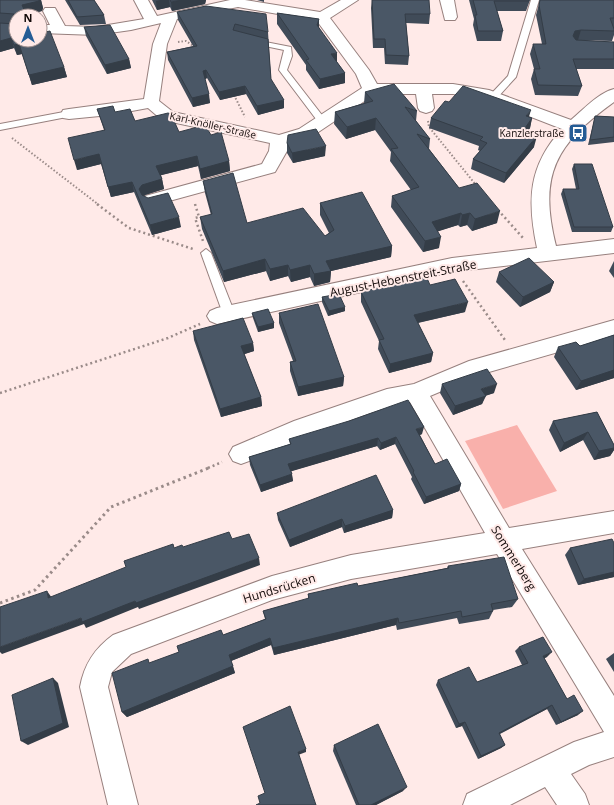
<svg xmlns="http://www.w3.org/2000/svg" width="614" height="805" font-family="'Open Sans',sans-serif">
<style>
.green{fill:#f9b0ab}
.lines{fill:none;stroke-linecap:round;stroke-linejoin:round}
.lane-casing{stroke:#97807e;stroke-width:2}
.street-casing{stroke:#97807e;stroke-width:2}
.path-far2{stroke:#9a8b89;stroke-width:2;stroke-dasharray:1.5 2;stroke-linecap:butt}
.path-far1{stroke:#9a8b89;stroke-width:2.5;stroke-dasharray:2 3;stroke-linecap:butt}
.path{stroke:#9a8b89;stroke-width:3;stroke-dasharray:2.5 3.5;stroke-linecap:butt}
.lane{fill:#fff;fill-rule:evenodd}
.street{fill:#fff;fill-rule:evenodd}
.wall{fill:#404b58}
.shaded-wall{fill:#343d47}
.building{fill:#4a5766;stroke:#343d47}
.labels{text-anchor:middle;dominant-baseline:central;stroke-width:4;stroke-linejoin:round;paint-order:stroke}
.far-street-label{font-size:10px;fill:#120a09;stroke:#ffeae8}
.far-poi-label{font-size:10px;fill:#120a09;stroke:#ffeae8;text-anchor:end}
.street-label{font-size:12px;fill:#120a09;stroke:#ffeae8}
</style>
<rect width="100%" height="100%" fill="#ffeae8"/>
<!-- green -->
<path class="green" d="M 517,425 L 557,491 L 503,509 L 465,441 Z"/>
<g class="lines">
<!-- lane casing -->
<g class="lane-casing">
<g id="lane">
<path d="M 531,0 L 539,0 L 516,77 L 497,98 L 491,98 L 491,94 L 508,76 Z"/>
<path d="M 250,39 L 291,47 L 292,56 L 287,70 L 325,119 L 325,123 L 319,123 L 279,70 L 284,50 L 250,43 Z"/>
<path d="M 69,111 L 73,114 L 72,116 L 0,130 L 0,124 Z"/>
<path d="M 206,249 L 211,253 L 235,314 L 233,317 L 225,317 L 223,314 L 201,253 Z"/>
</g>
</g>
<!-- street casing -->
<g class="street-casing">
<g id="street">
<path d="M 134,0 L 148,0 L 157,16 L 230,0 L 245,0 L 320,12 L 341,0 L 358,0 L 330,18 L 369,70 L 377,84 L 453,84 L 489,90 L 571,120 C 583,110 598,93 614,89 L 614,102 C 556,144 538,174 556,246 L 614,239 L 614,253 L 452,272 L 217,324 L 210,321 L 207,316 L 210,311 L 217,308 L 452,258 L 537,248 C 527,201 528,166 562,129 L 485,99 L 453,94 L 432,94 L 434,108 L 432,111 L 426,113 L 420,111 L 418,108 L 416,94 L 375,94 L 311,137 L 287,143 L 287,151 L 275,172 L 151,206 L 145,204 L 142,200 L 145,196 L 262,164 L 269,151 L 270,143 L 162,120 L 148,108 L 110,115 L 69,119 L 63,118 L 61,114 L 63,110 L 69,109 L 144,99 L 153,44 L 161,23 L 131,30 L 96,35 L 40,33 L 40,25 L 50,25 L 43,11 L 45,8 L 55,8 L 65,26 L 96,27 L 144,19 ZM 238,7 L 317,21 L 356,74 L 362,88 L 299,129 L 279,135 L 173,112 L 159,101 L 167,44 L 177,19 Z"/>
<path d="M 440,0 L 454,0 L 457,17 L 455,20 L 445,20 Z"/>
<path d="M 614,320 L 614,336 L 482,374 L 430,396 L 509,528 L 614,511 L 614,533 L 522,549 L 614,696 L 614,757 L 589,765 L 571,774 L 585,794 L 589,805 L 557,805 L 545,787 L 510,805 L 463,805 L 467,794 L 574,742 L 604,732 L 497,554 L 351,579 L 272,600 L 131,654 L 112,672 L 108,687 L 138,805 L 108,805 L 80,687 C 84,664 95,648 113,635 L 272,576 L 351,555 L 485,533 L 410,402 C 351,415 298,444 241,464 L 233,461 L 229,454 L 233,447 L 294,421 L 387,389 L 414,384 L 469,361 Z"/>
</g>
</g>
<!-- path-far2 -->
<g class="path-far2">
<path d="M 178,42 L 186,41 L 195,47"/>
<path d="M 234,95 L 245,117"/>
<path d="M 428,121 L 429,127 L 476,185"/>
<path d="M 12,138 L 99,205"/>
</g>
<!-- path-far1 -->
<g class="path-far1">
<path d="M 97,204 L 129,228 L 193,249"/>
<path d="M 195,204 L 199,217 L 195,218 L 203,241"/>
<path d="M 498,210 L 524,239"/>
<path d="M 463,281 L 505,340"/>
<path d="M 0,393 L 168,338 L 200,324"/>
<path d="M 208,468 L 222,462"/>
</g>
<!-- path -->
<path class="path" d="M 0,603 L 35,590 L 111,507 L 211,467"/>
<!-- lane -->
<use href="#lane" class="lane"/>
<!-- street -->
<use href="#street" class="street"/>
</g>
<!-- wall -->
<g class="wall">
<path d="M 0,0 L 41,0 L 43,8 L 42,11 L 27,15 L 16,16 L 64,67 L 67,77 L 32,85 L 22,54 L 17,55 L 14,48 L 0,52 L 0,23 L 14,24 L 0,23 Z"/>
<path d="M 65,0 L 94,0 L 104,15 L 106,24 L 80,25 Z"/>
<path d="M 152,0 L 206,0 L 205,4 L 172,11 L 170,7 L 157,10 Z"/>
<path d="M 257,0 L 264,0 L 264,2 Z"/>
<path d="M 372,0 L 430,14 L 429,24 L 406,23 L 409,56 L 408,65 L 385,64 L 384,48 L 373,48 L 371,8 Z"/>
<path d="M 469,0 L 530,0 L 526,11 L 497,11 L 503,31 L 501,41 L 477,41 L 473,25 L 474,19 Z"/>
<path d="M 540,0 L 614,0 L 614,35 L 612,41 L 577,40 L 614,42 L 614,69 L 576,69 L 582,86 L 578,96 L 535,95 L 531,79 L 534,69 L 530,54 L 533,44 L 542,44 L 536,15 Z"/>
<path d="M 206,6 L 268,32 L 271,79 L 284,108 L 258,115 L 246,94 L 220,100 L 207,78 L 205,79 L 210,103 L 193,107 L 168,60 L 167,52 L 193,46 L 178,20 L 177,12 Z"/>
<path d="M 277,13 L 319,19 L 319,28 L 337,62 L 345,73 L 345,83 L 319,89 L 306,70 L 306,65 L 277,24 Z"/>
<path d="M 84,27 L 129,59 L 131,68 L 107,74 L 86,36 Z"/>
<path d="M 365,92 L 417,111 L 416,121 L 430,139 L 429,149 L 459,188 L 497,223 L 472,231 L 467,225 L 460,227 L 458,225 L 438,231 L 439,248 L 423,252 L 391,207 L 392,196 L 411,190 L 390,161 L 391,152 L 375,130 L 346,139 L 334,124 L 335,112 L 364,103 Z"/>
<path d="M 449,102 L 529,117 L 532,118 L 530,128 L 527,132 L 534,147 L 504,183 L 471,169 L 473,159 L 480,151 L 478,150 L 479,146 L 429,128 L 431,118 Z"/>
<path d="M 97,109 L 115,112 L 135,121 L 179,132 L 211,135 L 229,161 L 230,171 L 201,179 L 198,166 L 161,175 L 162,179 L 164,189 L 145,195 L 144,196 L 181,227 L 152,235 L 134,192 L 111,197 L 101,164 L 77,170 L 104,130 Z"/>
<path d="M 595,116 L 614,117 L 614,142 L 588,145 L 594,121 Z"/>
<path d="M 287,143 L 325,156 L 293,163 L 287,153 Z"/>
<path d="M 574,164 L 613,227 L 611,232 L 572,232 L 561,194 L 563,189 L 576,189 L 572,169 Z"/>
<path d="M 203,181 L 247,223 L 325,236 L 329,233 L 320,215 L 320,203 L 392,246 L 391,257 L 331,271 L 330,282 L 314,286 L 310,277 L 291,282 L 288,276 L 270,281 L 266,271 L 224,282 L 202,229 L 200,217 L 211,215 L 205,193 Z"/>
<path d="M 614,261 L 614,278 L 609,271 Z"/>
<path d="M 499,272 L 554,282 L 550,292 L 520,307 L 496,282 Z"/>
<path d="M 430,285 L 465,312 L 418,323 L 433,353 L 431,362 L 389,373 L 378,349 L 379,341 L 361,302 L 361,292 Z"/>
<path d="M 322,297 L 345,311 L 328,316 L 322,302 Z"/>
<path d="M 252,313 L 274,323 L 274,328 L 258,332 L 253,318 Z"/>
<path d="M 279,313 L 344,377 L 343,386 L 298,396 L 290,371 L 290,362 L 293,361 L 279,323 Z"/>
<path d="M 193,331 L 253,343 L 254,351 L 244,354 L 261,397 L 262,406 L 221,417 L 194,340 Z"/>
<path d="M 614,335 L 614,378 L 576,390 L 554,357 L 558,347 L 580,346 Z"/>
<path d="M 442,384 L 494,393 L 485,396 L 482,404 L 453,415 L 440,393 Z"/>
<path d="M 597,412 L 614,445 L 614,450 L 610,456 L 594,460 L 583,440 L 560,452 L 549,430 L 553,421 Z"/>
<path d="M 422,434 L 420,435 L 435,464 L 461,484 L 459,491 L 424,504 L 411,479 L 412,477 L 395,444 L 380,450 L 377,446 L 291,471 L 293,481 L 261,492 L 250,465 L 249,457 L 290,444 L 289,439 Z"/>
<path d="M 393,510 L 392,518 L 344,533 L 342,527 L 290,547 L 278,520 L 277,513 Z"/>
<path d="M 614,543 L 614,577 L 578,585 L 565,555 L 570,548 Z"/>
<path d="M 448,566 L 518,599 L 512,607 L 493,610 L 493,611 L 489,619 L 459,624 L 457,618 L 397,630 L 396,625 L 274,655 L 271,645 L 231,661 L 235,673 L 127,717 L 122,712 L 151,663 L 265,619 L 263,611 L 308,599 L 308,594 L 358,586 L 447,568 Z"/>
<path d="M 519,647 L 547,657 L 544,658 L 567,699 L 578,715 L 556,725 L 547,709 L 500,734 L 505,745 L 501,748 L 478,759 L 462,726 L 456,728 L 436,685 L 438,680 L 477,682 L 522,665 L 515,651 Z"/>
<path d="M 614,653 L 614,672 L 606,659 Z"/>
<path d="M 334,745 L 403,791 L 376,805 L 356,805 L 333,751 Z"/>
</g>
<!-- shaded-wall -->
<g class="shaded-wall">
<path d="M 39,0 L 41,0 L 43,8 L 42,11 L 25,15 L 22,5 Z"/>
<path d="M 160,0 L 169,0 L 170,7 L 157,10 L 156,1 Z"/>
<path d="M 182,0 L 206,0 L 205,4 L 172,11 L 171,2 Z"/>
<path d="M 319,19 L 319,29 L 317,25 Z"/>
<path d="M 581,30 L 578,40 L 572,41 L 573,36 L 575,31 Z"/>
<path d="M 11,38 L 14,48 L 0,52 L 0,41 Z"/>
<path d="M 19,44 L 22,54 L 17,55 L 14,45 Z"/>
<path d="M 337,53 L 337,63 L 331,54 Z"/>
<path d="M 129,59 L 131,68 L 107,74 L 105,65 Z"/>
<path d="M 64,67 L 67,77 L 32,85 L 29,75 Z"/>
<path d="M 206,70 L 207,78 L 204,80 L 203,71 Z"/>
<path d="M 345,73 L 345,83 L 319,89 L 320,79 Z"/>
<path d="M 245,86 L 246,94 L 220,100 L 219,92 Z"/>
<path d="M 209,94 L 210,103 L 193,107 L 192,98 Z"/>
<path d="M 284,100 L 284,108 L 258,115 L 257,106 Z"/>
<path d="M 531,110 L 528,120 L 526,116 Z"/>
<path d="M 376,118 L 375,130 L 346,139 L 347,127 Z"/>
<path d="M 532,118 L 530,128 L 521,141 L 523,131 Z"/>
<path d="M 537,136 L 534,147 L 504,183 L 506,173 Z"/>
<path d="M 326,146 L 325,156 L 293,163 L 292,153 Z"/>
<path d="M 99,154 L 101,164 L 77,170 L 74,160 Z"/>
<path d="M 197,156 L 198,166 L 158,176 L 156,166 Z"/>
<path d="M 229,161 L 230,171 L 201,179 L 200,169 Z"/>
<path d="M 162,179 L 164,189 L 145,195 L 141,199 L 139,189 L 142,185 Z"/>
<path d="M 132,182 L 134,192 L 111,197 L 108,187 Z"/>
<path d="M 500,211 L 497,223 L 472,231 L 475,219 Z"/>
<path d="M 461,213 L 458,225 L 430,234 L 432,222 Z"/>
<path d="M 470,213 L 467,225 L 460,227 L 462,215 Z"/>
<path d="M 179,217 L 181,227 L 152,235 L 150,225 Z"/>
<path d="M 441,237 L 439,248 L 423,252 L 425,241 Z"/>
<path d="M 392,246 L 391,257 L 331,271 L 330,282 L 314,286 L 314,274 L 326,261 Z"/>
<path d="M 265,259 L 266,271 L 224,282 L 223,271 Z"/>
<path d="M 288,265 L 288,276 L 270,281 L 270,269 Z"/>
<path d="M 310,265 L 310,277 L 291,282 L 290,270 Z"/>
<path d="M 554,282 L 550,292 L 520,307 L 523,297 Z"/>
<path d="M 468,302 L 465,312 L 412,324 L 414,315 Z"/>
<path d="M 345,307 L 345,311 L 328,316 L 329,311 Z"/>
<path d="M 274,323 L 274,328 L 258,332 L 258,327 Z"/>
<path d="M 253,343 L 254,351 L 242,355 L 241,346 Z"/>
<path d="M 433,353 L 431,362 L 389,373 L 390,364 Z"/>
<path d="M 614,370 L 614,378 L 576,390 L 581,381 Z"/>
<path d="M 344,377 L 343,386 L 298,396 L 298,387 Z"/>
<path d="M 497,384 L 494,393 L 478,398 L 481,389 Z"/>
<path d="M 486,396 L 482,404 L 453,415 L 455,406 Z"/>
<path d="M 261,397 L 262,406 L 221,417 L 220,409 Z"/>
<path d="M 424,427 L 422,434 L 415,437 L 416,429 Z"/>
<path d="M 588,432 L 583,440 L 560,452 L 564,443 Z"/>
<path d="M 396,437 L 395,444 L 380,450 L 381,443 Z"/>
<path d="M 378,438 L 377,446 L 289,472 L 288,464 Z"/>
<path d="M 614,448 L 614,450 L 610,456 L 594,460 L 599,451 Z"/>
<path d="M 292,474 L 293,481 L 261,492 L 260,485 Z"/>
<path d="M 461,484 L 459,491 L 424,504 L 426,497 Z"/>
<path d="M 393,510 L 392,518 L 344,533 L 345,526 Z"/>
<path d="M 342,519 L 342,527 L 290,547 L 289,540 Z"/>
<path d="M 259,558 L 260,565 L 139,609 L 138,607 L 86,628 L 84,624 L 2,654 L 0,652 L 0,647 L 81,618 L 135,601 Z"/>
<path d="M 614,572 L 614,577 L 578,585 L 584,579 Z"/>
<path d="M 47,591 L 52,598 L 48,598 Z"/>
<path d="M 398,618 L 396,625 L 274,655 L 273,648 Z"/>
<path d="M 270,638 L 271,645 L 231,661 L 229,655 Z"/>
<path d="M 552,652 L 547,657 L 539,661 L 543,656 Z"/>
<path d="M 233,666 L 235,673 L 127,717 L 122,712 Z"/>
<path d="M 53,678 L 58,683 L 69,727 L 28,745 L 21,741 Z"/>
<path d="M 552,705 L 547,709 L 495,736 L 499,733 Z"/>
<path d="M 583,711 L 578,715 L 556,725 L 561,722 Z"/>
<path d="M 465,722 L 462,726 L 456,728 L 459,724 Z"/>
<path d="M 505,745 L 501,748 L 478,759 L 481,756 Z"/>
<path d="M 306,749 L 306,752 L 298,755 L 298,752 Z"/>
<path d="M 407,787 L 403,791 L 376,805 L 371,805 Z"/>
</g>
<!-- building -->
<g class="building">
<path d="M 0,0 L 39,0 L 39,1 L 22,5 L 27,16 L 16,16 L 16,40 L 40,40 L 40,33 L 50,31 L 64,67 L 29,75 L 19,44 L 14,45 L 11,38 L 0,41 L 0,23 L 14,24 L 14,14 L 0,13 Z"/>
<path d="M 68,0 L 94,0 L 104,15 L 77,17 Z"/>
<path d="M 170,0 L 182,0 L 171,2 Z"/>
<path d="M 372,0 L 429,0 L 430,14 L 405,14 L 409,56 L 386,55 L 385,39 L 374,39 Z"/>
<path d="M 473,0 L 529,0 L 529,1 L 494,1 L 503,31 L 478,31 L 475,15 L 477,15 Z"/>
<path d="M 540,0 L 614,0 L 614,18 L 610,18 L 614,29 L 614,31 L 581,30 L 575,31 L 573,36 L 576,40 L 614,42 L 614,59 L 573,59 L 582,86 L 538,85 L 534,69 L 540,69 L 533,44 L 546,44 L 539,5 Z"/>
<path d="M 206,6 L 266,14 L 268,32 L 235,24 L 233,30 L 268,39 L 271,79 L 284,100 L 257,106 L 245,86 L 219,92 L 206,70 L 203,71 L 209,94 L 192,98 L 167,52 L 197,46 L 177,12 Z"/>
<path d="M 277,13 L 319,19 L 317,25 L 337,53 L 331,54 L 345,73 L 320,79 L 306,60 L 309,59 Z"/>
<path d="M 110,25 L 129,59 L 105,65 L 84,27 Z"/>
<path d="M 394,84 L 417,111 L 405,107 L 430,139 L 417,134 L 459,188 L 477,183 L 500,211 L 475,219 L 470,213 L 462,215 L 461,213 L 432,222 L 441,237 L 425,241 L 392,196 L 419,187 L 391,149 L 398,148 L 376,118 L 347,127 L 335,112 L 373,101 L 365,92 Z"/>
<path d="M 463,86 L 531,110 L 526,116 L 532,118 L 523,131 L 537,136 L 506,173 L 473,159 L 487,143 L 480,140 L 483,137 L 431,118 L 445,101 L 449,102 Z"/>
<path d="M 113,106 L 115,112 L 130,109 L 135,121 L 168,113 L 171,114 L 179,132 L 205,125 L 211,135 L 221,132 L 229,161 L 200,169 L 197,156 L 156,166 L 162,179 L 142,185 L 139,189 L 142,195 L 148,198 L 168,193 L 179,217 L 150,225 L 132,182 L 108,187 L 99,154 L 74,160 L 68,138 L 105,130 L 97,109 Z"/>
<path d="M 595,116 L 614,117 L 614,137 L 590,140 Z"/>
<path d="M 316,129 L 326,146 L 292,153 L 287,143 L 288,135 Z"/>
<path d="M 574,164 L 592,164 L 613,227 L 574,227 L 563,189 L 579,189 Z"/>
<path d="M 233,173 L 247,223 L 303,208 L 325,236 L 334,230 L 320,203 L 362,192 L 392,246 L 326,261 L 331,271 L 314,274 L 310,265 L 290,270 L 288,265 L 270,269 L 265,259 L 223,271 L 200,217 L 212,214 L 203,181 Z"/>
<path d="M 529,258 L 554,282 L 523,297 L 499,272 Z"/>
<path d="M 426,276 L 430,285 L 455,279 L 468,302 L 414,315 L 433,353 L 390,364 L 379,340 L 384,339 L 361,292 Z"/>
<path d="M 339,294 L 345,307 L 329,311 L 322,297 Z"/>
<path d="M 318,304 L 344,377 L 298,387 L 290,362 L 296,361 L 279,313 Z"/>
<path d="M 268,309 L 274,323 L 258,327 L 252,313 Z"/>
<path d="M 243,318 L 253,343 L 241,346 L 261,397 L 220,409 L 193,331 Z"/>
<path d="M 614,335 L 614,370 L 581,381 L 558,347 L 576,342 L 580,346 Z"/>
<path d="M 487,369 L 497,384 L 481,389 L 486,396 L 455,406 L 442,384 Z"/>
<path d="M 408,400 L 424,427 L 416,429 L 435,464 L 447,459 L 461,484 L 426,497 L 413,472 L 414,471 L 396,437 L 381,443 L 378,438 L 288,464 L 292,474 L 260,485 L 249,457 L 291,444 L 289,439 L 349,421 Z"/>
<path d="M 597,412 L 614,445 L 614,448 L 599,451 L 588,432 L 564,443 L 553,421 Z"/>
<path d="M 376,475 L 393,510 L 345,526 L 342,519 L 289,540 L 277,513 Z"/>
<path d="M 229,532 L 232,539 L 249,534 L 259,558 L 136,603 L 135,601 L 82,622 L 81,618 L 0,647 L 0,607 L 47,591 L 48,598 L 126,567 L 124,561 L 173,544 L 174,548 L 182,545 L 183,547 Z"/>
<path d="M 612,539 L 614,543 L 614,572 L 584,579 L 570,548 Z"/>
<path d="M 504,557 L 518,599 L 491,604 L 493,611 L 462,617 L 461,611 L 399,623 L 398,618 L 273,648 L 270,638 L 229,655 L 233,666 L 122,712 L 112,673 L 148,659 L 149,663 L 179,652 L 177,646 L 221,630 L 223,635 L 266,619 L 263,611 L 309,598 L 308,594 L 357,583 L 358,586 L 449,568 L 448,566 Z"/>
<path d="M 543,637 L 552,652 L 543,656 L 567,699 L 574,695 L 583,711 L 561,722 L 552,705 L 499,733 L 505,745 L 481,756 L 465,722 L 459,724 L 438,680 L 469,667 L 477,682 L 528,663 L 519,647 Z"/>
<path d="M 53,678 L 63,723 L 21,741 L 12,695 Z"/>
<path d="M 290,706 L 306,749 L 298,752 L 316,805 L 256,805 L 260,803 L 258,796 L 265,793 L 243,727 Z"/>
<path d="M 378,724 L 407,787 L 371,805 L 359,805 L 334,745 Z"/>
</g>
<!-- icons -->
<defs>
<g id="bus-square" transform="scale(1)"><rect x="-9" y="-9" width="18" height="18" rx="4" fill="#255c95" stroke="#ffeae8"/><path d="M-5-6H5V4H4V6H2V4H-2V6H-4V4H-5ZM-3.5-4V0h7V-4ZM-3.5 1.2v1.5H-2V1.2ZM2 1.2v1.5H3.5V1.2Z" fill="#fff"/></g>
</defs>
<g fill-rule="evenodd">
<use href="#bus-square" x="578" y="133"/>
</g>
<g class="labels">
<!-- far-street labels -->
<g class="far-street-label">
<text transform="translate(213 125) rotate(13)">Karl-Knöller-Straße</text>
</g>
<!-- far-poi labels -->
<g class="far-poi-label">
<text x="564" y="133">Kanzlerstraße</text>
</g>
<!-- street labels -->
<g class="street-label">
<text transform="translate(403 278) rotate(-11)">August-Hebenstreit-Straße</text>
<text transform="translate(514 558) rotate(58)">Sommerberg</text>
<text transform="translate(279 588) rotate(-17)">Hundsrücken</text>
</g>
</g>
<!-- north arrow -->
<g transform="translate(28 28)"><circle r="19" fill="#ffeae8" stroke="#a0908f"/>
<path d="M0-3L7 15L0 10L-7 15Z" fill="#255c95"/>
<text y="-6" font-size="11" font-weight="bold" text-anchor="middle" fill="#120a09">N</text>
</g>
</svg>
